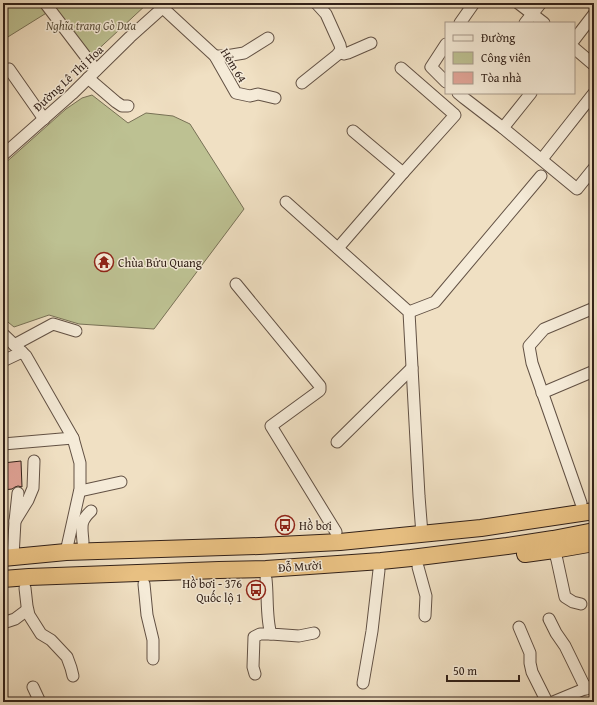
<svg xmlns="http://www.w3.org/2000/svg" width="597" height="705" font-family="'Gentium Book Plus',serif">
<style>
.green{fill:#bdc192;stroke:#787156}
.building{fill:#e0a396;stroke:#322119}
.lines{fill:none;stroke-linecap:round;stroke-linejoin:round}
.minor-casing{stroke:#625144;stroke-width:13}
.highway-casing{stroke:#322119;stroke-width:18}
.minor{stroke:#f5ebd8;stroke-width:11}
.highway{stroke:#e8c082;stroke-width:16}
.labels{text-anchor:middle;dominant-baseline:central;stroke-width:3;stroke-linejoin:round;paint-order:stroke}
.park-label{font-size:12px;font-style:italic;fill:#5c513d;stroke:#f5ebd8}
.street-label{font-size:12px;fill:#322119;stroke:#f5ebd8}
.poi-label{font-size:12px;fill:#322119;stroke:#f5ebd8;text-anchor:start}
</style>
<rect width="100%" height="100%" fill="#f0e0c3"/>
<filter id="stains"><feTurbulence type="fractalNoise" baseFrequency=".005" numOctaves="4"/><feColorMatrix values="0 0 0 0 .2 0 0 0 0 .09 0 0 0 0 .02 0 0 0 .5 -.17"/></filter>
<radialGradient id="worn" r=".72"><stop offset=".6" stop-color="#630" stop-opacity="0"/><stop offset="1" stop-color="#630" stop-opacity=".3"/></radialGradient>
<!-- green -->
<g class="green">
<path d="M 3,3 L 148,3 L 90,57 L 48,12 L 3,40 Z"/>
<path d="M 92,95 L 128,123 L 146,113 L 173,116 L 190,124 L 244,209 L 154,329 L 79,324 L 49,315 L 14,327 L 3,318 L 3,165 L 66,109 L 82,98 Z"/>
</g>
<!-- building -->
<path class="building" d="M 21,461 L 22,487 L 18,486 L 15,487 L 12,489 L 3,490 L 3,463 Z"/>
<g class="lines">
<!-- minor casing -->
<g class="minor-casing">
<g id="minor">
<path d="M 45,3 L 96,70"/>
<path d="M 518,3 L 544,23"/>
<path d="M 163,8 L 190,33 L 215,56 L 236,93 L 250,96 L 258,94 L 275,98"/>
<path d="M 460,23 L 474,3"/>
<path d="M 525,23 L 541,3"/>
<path d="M 574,40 L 594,14"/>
<path d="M 446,44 L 431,67 L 446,82"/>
<path d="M 574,48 L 594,65"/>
<path d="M 340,53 L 344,54 L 348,53 L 371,43"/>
<path d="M 215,56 L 226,56 L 244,53 L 268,38"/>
<path d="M 9,69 L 44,119"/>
<path d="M 88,78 L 116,102 L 122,106 L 128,106"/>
<path d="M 302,83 L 337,55 L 341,50 L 340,45 L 326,14 L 316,3"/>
<path d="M 458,93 L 464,98 L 503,128 L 577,189 L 594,168"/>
<path d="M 503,128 L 531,93"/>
<path d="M 353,131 L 403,173"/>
<path d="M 3,155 L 72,94 L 130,37 L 168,3"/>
<path d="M 542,159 L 594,93"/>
<path d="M 286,202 L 409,312 L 419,496 L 422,534"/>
<path d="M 338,248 L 403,173 L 455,115 L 401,68"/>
<path d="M 236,284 L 320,386 L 320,390 L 319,391 L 271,426 L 336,532"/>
<path d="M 409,312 L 435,302 L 541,176"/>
<path d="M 3,334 L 26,356 L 73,438 L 80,463 L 80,489 L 66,552"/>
<path d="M 14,345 L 53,324 L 76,331"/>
<path d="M 3,361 L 22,352"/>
<path d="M 542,393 L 594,371"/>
<path d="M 337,442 L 412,368"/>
<path d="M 3,444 L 73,438"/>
<path d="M 80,491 L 121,482"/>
<path d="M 581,503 L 532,363 L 529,346 L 544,329 L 594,308"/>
<path d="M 15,521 L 28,500 L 33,488 L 34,461"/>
<path d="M 83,542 C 82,527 79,522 91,511"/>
<path d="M 554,550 L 557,560 L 565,597 L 573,602 L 581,604"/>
<path d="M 13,557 L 15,521 L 18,493"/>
<path d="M 418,567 L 426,596 L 425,616"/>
<path d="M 266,579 C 268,596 266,619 271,634 L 299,636 L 314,633"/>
<path d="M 144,584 L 147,615 L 153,640 L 153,659"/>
<path d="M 25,588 L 27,606 L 29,615 L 41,634 L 51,640 L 67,657 L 71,668 L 73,676"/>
<path d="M 549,619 L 556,633 L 565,646 L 586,689"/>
<path d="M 3,623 L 15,619 L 27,610"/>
<path d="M 519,627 L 530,653 L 530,663 L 532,672 L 547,702"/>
<path d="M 255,674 L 253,667 L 254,637 L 260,634 L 271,634"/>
<path d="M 363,683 L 372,631 L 379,570"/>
<path d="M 33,687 L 40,702"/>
<path d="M 553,702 L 594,685"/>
</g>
</g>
<!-- highway casing -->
<g class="highway-casing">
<g id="highway">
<path d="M 525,554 L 554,550 L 594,543"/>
<path d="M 3,558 L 66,552 L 259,546 L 340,542 L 481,528 L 594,511"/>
<path d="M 3,579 L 29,577 L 219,570 L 266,569 L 381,561 L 411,558 L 507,546 L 553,539 L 594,531"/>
</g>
</g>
<!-- minor -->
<use href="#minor" class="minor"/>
<!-- highway -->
<use href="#highway" class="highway"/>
</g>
<!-- icons -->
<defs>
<g id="temple-ring" transform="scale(1)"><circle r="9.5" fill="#f5ebd8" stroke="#8f2418" stroke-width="1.5"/><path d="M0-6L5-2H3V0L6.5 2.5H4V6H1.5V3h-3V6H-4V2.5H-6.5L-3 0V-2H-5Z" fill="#8f2418"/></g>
<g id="bus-ring" transform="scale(1)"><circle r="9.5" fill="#f5ebd8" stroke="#8f2418" stroke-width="1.5"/><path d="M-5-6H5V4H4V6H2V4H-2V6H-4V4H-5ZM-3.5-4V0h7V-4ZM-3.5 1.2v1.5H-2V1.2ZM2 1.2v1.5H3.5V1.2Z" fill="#8f2418"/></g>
</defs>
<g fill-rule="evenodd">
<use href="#temple-ring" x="104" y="262"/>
<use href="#bus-ring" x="285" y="525"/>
<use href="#bus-ring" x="256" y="590"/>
</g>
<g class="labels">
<!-- park labels -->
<g class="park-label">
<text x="91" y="25">Nghĩa trang Gò Dưa</text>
</g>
<!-- street labels -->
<g class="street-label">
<text transform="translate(234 65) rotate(58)">Hẻm 64</text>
<text transform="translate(68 78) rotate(-43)">Đường Lê Thị Hoa</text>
<text transform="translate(300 566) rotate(-4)">Đỗ Mười</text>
</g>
<!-- poi labels -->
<g class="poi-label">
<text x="118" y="262">Chùa Bửu Quang</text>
<text x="299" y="525">Hồ bơi</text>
<text x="242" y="583" text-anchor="end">Hồ bơi - 376<tspan x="242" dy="14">Quốc lộ 1</tspan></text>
</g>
</g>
<!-- margin -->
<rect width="597" height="705" fill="none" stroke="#f0e0c3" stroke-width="16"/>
<rect x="4" y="4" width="589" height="697" fill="none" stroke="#322119" stroke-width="2"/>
<rect x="8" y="8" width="581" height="689" fill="none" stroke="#322119"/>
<!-- legend -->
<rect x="445" y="22" width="130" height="72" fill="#f5ebd8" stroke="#a79a8c"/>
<rect x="453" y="35" width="20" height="6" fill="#f5ebd8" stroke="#a79a8c"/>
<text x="481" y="42" font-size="12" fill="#322119">Đường</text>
<rect x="453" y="52" width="20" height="12" fill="#bdc192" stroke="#a79a8c"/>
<text x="481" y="62" font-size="12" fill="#322119">Công viên</text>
<rect x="453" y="72" width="20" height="12" fill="#e0a396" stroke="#a79a8c"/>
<text x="481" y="82" font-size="12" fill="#322119">Tòa nhà</text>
<!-- scale -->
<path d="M447 675v6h72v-6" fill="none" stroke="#322119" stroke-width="2"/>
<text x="453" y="675" font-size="12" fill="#322119" stroke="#f5ebd8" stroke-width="3" paint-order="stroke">50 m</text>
<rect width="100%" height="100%" filter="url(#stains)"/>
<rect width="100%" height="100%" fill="url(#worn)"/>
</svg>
